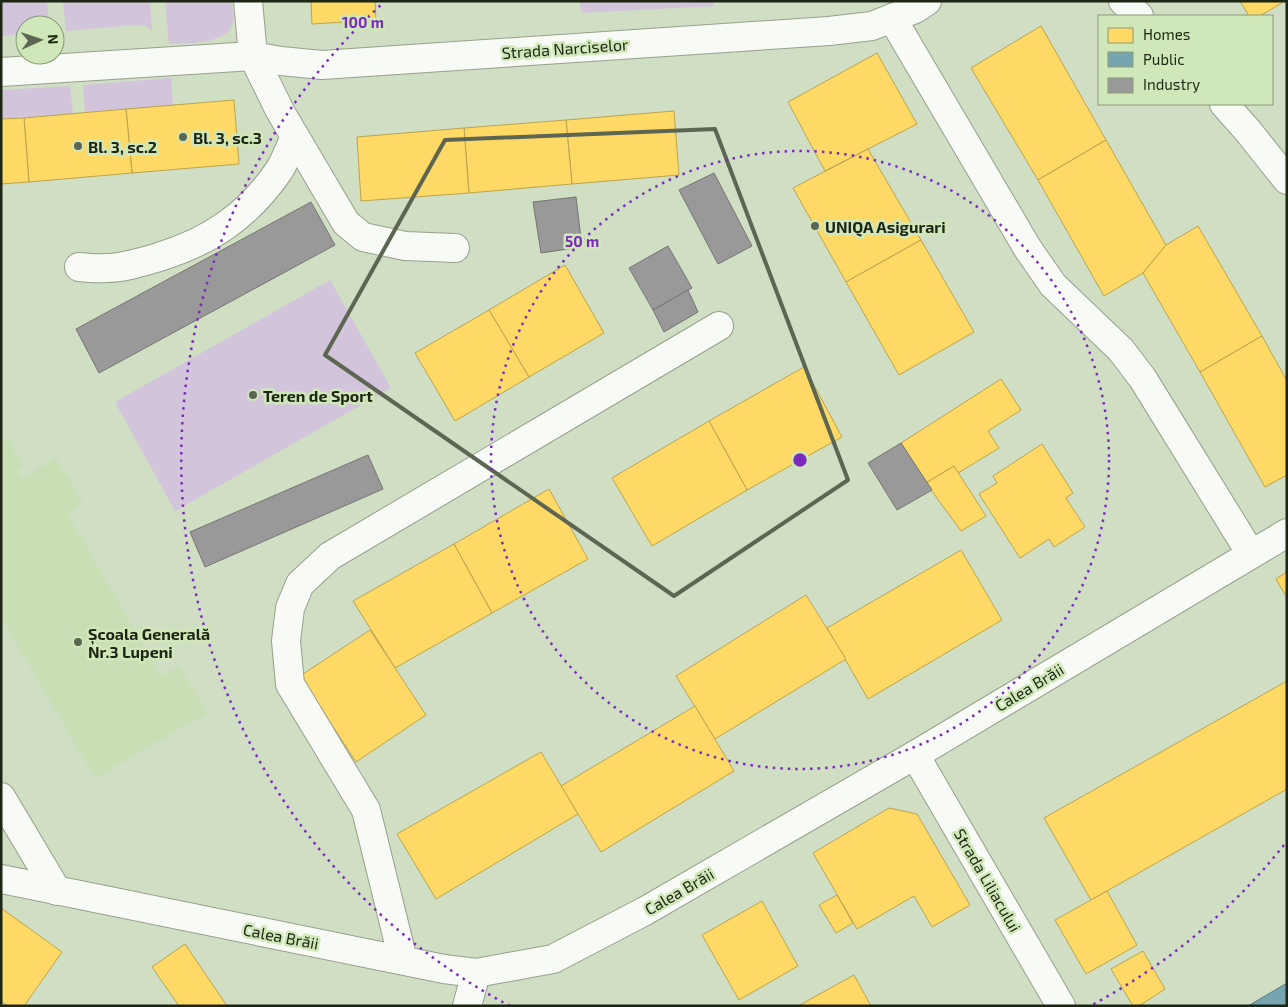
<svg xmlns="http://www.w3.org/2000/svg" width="1288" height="1007" font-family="'Exo 2',sans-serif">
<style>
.built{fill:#c9deb5}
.green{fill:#d1c4db}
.homes{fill:#ffd966;stroke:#bba34d}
.public{fill:#76a5af;stroke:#5b7f80}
.industry{fill:#999;stroke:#747671}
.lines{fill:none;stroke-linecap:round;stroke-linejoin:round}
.minor-casing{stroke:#96a08c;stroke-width:30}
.major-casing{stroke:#96a08c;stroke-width:30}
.minor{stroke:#f8faf6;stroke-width:28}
.major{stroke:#f8faf6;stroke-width:28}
.marked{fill:none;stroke:#5c6652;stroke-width:4;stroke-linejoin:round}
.ring{fill:none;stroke:#7b2cbf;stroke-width:2.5;stroke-dasharray:2.5 5}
.poi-dot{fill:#5c6652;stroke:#d0e8b9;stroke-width:2}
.labels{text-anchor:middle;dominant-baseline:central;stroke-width:5;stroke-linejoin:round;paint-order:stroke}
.street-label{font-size:16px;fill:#1d2514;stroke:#d0e8b9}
.poi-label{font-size:16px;font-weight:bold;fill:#1d2514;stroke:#d0e8b9;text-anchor:start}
.centre{fill:#7b2cbf;stroke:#d0e8b9;stroke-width:2.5}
.ring-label{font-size:15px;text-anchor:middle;font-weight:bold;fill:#7b2cbf;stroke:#d0e8b9;stroke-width:5;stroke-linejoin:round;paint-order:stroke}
</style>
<rect width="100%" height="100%" fill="#d0dec4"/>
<!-- built -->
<path class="built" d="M 7,438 L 22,465 L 16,469 L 21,479 L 56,458 L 83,503 L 67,513 L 161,676 L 179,666 L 207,713 L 95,778 L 1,617 L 1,441 Z"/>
<!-- green -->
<g class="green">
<path d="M 1,1 L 47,1 L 49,25 L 25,25 L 25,34 L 1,36 Z"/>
<path d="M 63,1 L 150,1 L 152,31 L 146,26 L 135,25 L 66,31 Z"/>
<path d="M 165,1 L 231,1 C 232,8 234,15 233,22 C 229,45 186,43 169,44 Z"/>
<path d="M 580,1 L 713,1 L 714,6 L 581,13 Z"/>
<path d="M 171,78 L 173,105 L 85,112 L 83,85 Z"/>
<path d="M 70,86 L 73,114 L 1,119 L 1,90 Z"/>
<path d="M 330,280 L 391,388 L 175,511 L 115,402 Z"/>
</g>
<!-- homes -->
<g class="homes">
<path d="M 311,1 L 375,1 L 376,20 L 312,24 Z"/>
<path d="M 1240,1 L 1285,1 L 1260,16 L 1249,16 Z"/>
<path d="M 1041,26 L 1106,140 L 1038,180 L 971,68 Z"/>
<path d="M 877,53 L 917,124 L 825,171 L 788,102 Z"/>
<path d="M 234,100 L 239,164 L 132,173 L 126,109 Z"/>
<path d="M 126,109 L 132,173 L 29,182 L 24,118 Z"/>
<path d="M 674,111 L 679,175 L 572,184 L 566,120 Z"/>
<path d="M 24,118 L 29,182 L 1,184 L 1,119 Z"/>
<path d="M 566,120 L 572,184 L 469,193 L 464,128 Z"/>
<path d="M 464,128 L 469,193 L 361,201 L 357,137 Z"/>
<path d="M 1106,140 L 1166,245 L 1143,273 L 1104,296 L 1038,180 Z"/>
<path d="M 868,149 L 921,240 L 846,282 L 793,188 Z"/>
<path d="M 1198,226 L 1262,336 L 1200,372 L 1143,273 L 1166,245 Z"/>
<path d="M 921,240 L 974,332 L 899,375 L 846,282 Z"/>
<path d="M 565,265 L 604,333 L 529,377 L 489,310 Z"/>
<path d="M 489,310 L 529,377 L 455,421 L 415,353 Z"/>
<path d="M 1262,336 L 1287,381 L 1287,475 L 1265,487 L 1200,372 Z"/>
<path d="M 804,367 L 842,437 L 747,490 L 709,421 Z"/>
<path d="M 1001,379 L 1021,410 L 988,431 L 999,448 L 958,473 L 954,466 L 926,483 L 901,443 Z"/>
<path d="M 709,421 L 747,490 L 652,546 L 612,478 Z"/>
<path d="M 1042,444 L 1073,493 L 1066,498 L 1085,527 L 1054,547 L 1049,539 L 1020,558 L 979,494 L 997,483 L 993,476 Z"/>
<path d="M 954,466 L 986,516 L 961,531 L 926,483 Z"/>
<path d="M 549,489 L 588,559 L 492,613 L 454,544 Z"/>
<path d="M 454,544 L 492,613 L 395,668 L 353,601 Z"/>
<path d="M 961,550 L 1002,620 L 868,699 L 827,628 Z"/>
<path d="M 1287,572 L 1287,598 L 1276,579 Z"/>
<path d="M 806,595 L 846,659 L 715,739 L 676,676 Z"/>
<path d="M 370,630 L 426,715 L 356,762 L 300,676 Z"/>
<path d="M 1287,681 L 1287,789 L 1091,900 L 1044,818 Z"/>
<path d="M 695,706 L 734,771 L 601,852 L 561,786 Z"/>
<path d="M 541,752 L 578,814 L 436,899 L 397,834 Z"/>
<path d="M 889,808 L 917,814 L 970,905 L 932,927 L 914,896 L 857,929 L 813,853 Z"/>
<path d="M 1107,891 L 1137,945 L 1086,974 L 1055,920 Z"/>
<path d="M 837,895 L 853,923 L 836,933 L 819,905 Z"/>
<path d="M 762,901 L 798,966 L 739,1000 L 702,935 Z"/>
<path d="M 1,908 L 62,952 L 24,1006 L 8,1006 L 1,1001 Z"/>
<path d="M 185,944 L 227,1006 L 179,1006 L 152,967 Z"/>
<path d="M 1143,951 L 1165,989 L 1139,1006 L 1133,1006 L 1111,969 Z"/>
<path d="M 854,975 L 871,1006 L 798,1006 Z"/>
</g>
<!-- public -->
<path class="public" d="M 1287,983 L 1287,1006 L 1248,1006 Z"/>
<!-- industry -->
<g class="industry">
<path d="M 714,173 L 752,246 L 718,264 L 679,190 Z"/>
<path d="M 576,197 L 582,247 L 541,253 L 533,202 Z"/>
<path d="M 311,202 L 335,245 L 99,373 L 76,329 Z"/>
<path d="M 668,246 L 692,288 L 653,310 L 629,268 Z"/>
<path d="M 688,290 L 698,312 L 664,332 L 653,310 Z"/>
<path d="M 901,443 L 932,490 L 897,510 L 868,463 Z"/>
<path d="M 368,455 L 383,489 L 205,567 L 190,532 Z"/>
</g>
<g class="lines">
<!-- minor casing -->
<g class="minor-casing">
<g id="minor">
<path d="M 248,1 L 253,56 L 281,61 L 322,65 L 829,31 L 872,26 L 915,9 L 927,1"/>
<path d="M 892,18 L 1028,249 L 1053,285 L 1121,350 L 1143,379 L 1251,554"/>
<path d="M 1,72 L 253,56 L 280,111 L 346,223 L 363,237 L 405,246 L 455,248"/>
<path d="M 79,267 C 88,268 97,269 106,268 C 124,268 142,262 159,257 C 211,241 249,215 280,169 C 286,159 290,147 295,137"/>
<path d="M 915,755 L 1061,1006"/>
<path d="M 1,797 L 57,891"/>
<path d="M 403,960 L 366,810 L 290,684 L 286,641 L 290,608 L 300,584 L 330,556 L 719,326"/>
<path d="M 467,1006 L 476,973"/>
</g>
</g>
<!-- major casing -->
<g class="major-casing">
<g id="major">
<path d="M 1123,1 L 1139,16"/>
<path d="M 1224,104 L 1248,131 L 1287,180"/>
<path d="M 1,879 L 444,969 L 476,973 L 553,959 L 645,911 L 915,755 L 1287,533"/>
</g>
</g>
<!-- minor -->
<use href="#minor" class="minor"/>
<!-- major -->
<use href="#major" class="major"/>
</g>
<!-- marked area -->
<path class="marked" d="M 715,129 L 848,480 L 674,596 L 325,355 L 445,140 Z"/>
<!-- distance rings -->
<g class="ring">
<circle cx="800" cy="460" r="309"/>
<path d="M1284 845A618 618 0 0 1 1090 1006M510 1006A618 618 0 0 1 382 4"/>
</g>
<!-- markers -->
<g class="poi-dot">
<circle cx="183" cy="137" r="5"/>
<circle cx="78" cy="146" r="5"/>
<circle cx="815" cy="226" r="5"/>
<circle cx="253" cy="395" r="5"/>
<circle cx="78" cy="642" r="5"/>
</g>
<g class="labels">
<!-- street labels -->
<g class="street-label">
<text transform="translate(565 48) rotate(-4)">Strada Narciselor</text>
<text transform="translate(1029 687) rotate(-31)">Calea Brăii</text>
<text transform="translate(988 880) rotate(60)">Strada Liliacului</text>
<text transform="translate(679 891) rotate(-30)">Calea Brăii</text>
<text transform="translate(281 936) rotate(11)">Calea Brăii</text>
</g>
<!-- poi labels -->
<g class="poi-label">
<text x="193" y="137">Bl. 3, sc.3</text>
<text x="88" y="146">Bl. 3, sc.2</text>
<text x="825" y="226">UNIQA Asigurari</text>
<text x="263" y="395">Teren de Sport</text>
<text x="88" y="633">Școala Generală<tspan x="88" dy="18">Nr.3 Lupeni</tspan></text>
</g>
</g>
<circle cx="800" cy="460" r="8" class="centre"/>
<g class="ring-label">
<text x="363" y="28">100 m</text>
<text x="582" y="247">50 m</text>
</g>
<!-- border -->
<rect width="1288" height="1007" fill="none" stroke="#1d2514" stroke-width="5"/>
<!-- legend -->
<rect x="1098" y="15" width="175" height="90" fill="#d0e8b9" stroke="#889a77"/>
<rect x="1108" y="28" width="25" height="15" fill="#ffd966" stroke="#889a77"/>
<text x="1143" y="40" font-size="15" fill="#1d2514">Homes</text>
<rect x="1108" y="52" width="25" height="15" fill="#76a5af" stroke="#889a77"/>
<text x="1143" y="65" font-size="15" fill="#1d2514">Public</text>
<rect x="1108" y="78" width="25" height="15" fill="#999999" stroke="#889a77"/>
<text x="1143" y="90" font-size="15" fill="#1d2514">Industry</text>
<!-- north arrow -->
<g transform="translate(40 40) rotate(87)"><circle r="24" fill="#d0e8b9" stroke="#889a77"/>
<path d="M0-4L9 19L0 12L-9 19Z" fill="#5c6652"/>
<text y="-8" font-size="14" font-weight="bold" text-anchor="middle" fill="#1d2514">N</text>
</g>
</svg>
